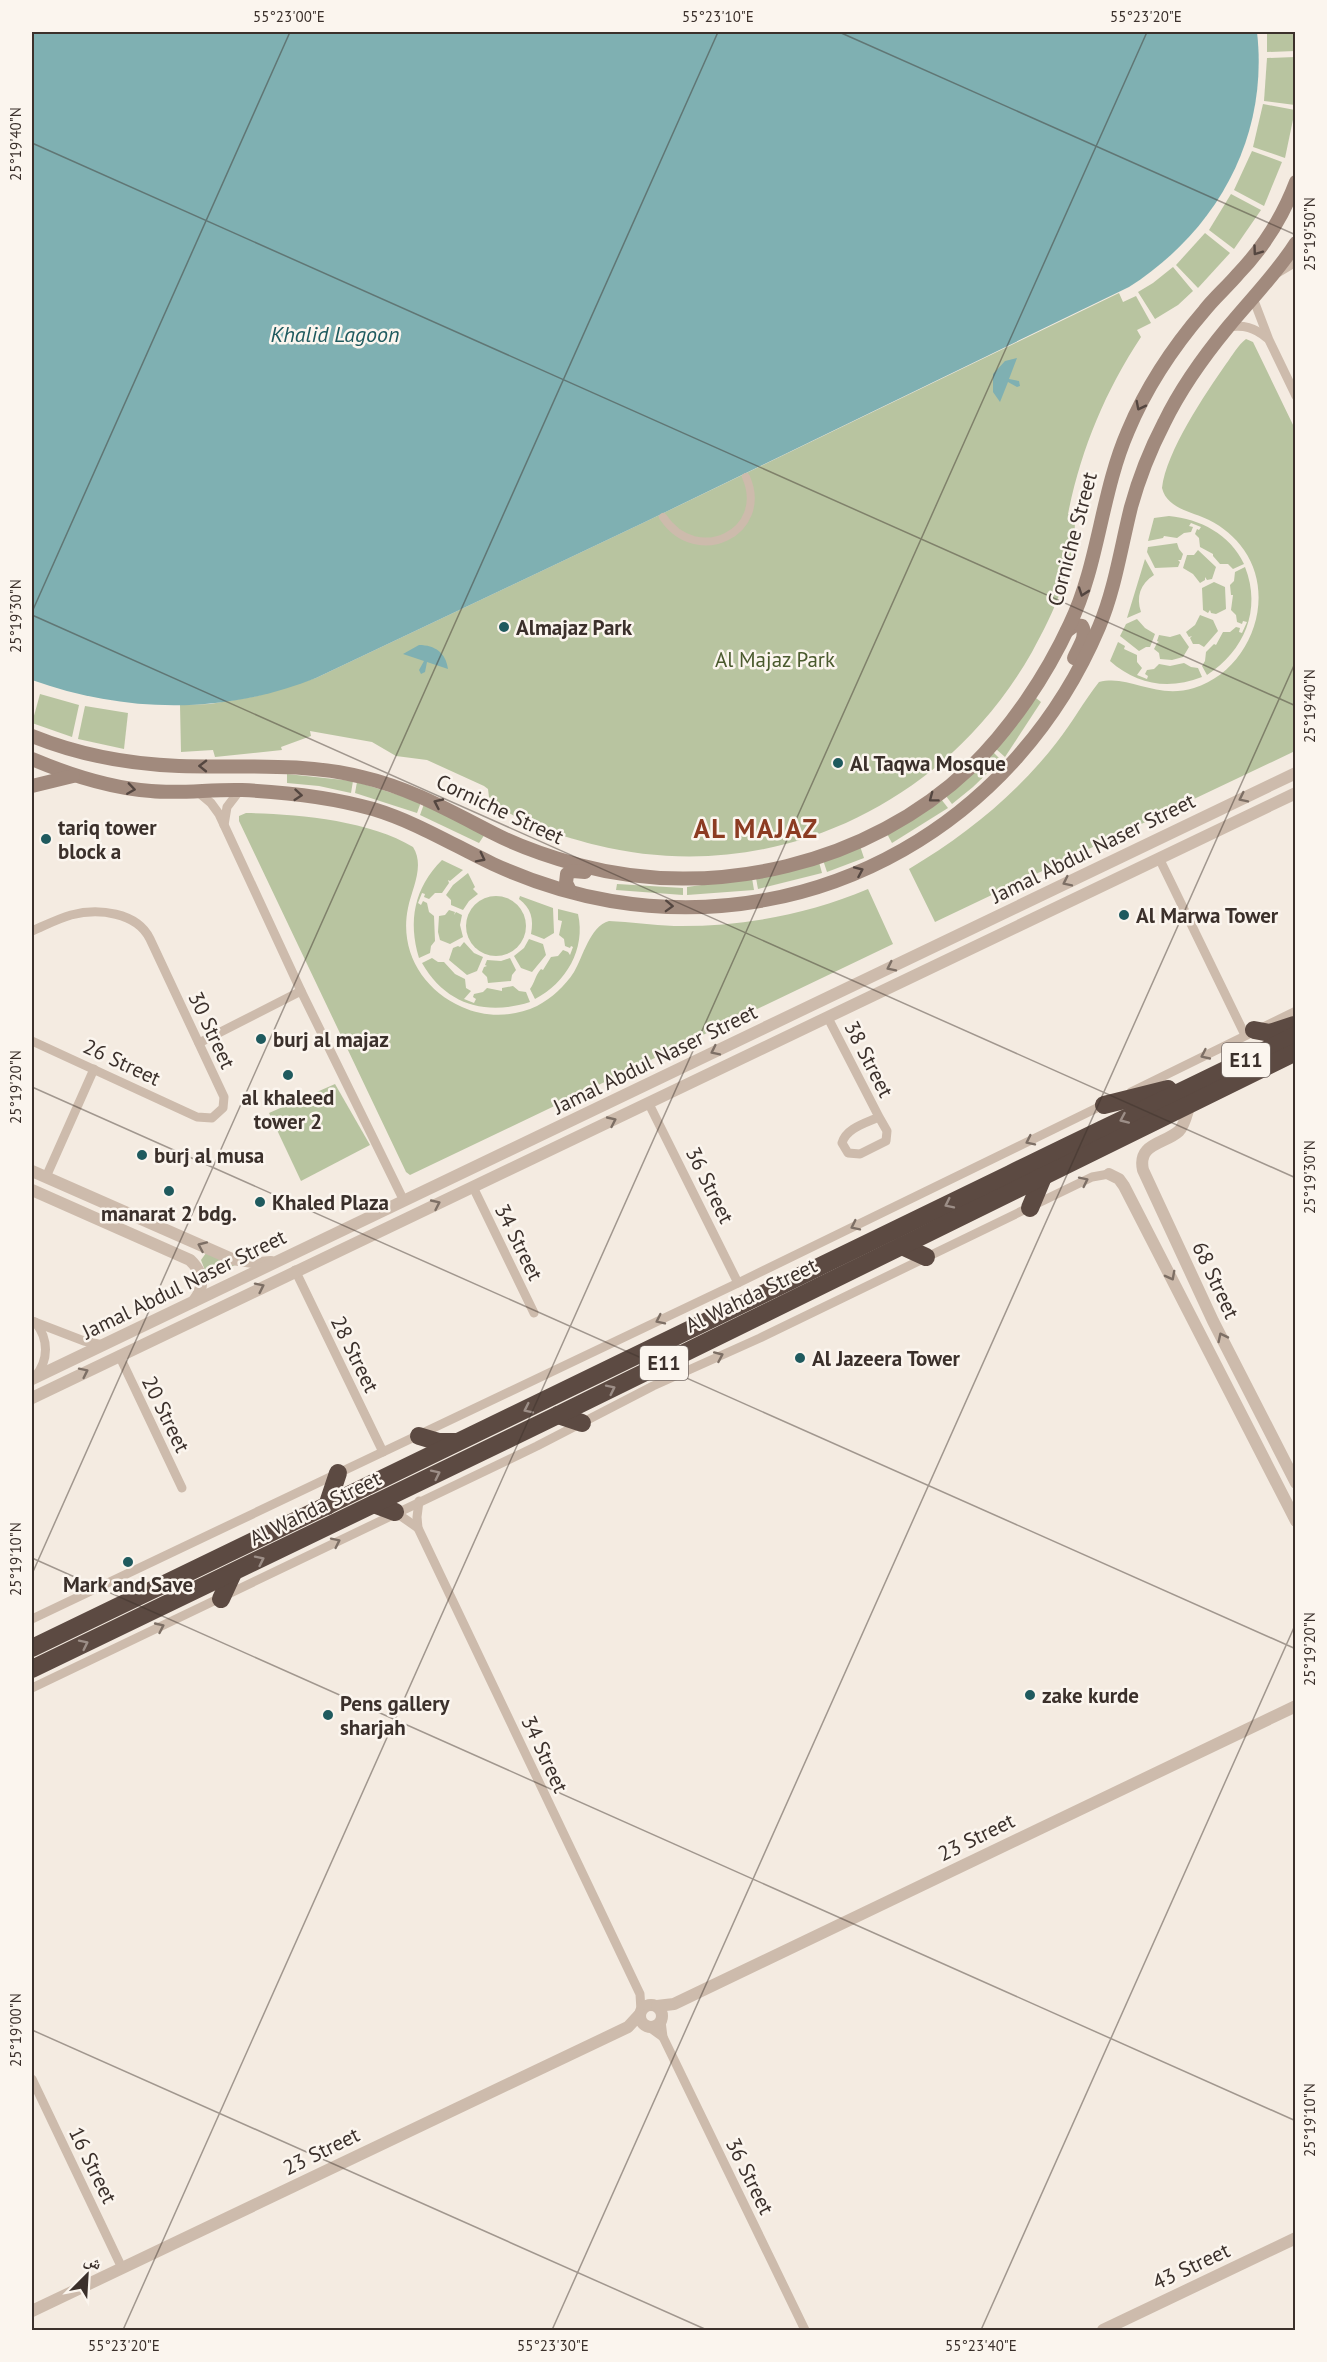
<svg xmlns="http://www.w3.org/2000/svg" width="1327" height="2362" font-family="'PT Sans','Noto Naskh Arabic',sans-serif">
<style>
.green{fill:#b8c4a0}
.water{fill:#7fb0b2}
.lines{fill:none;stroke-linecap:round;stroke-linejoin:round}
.pedestrian{stroke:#cdbbac;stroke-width:8}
.minor{stroke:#cdbbac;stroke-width:9}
.tertiary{stroke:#cdbbac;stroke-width:12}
.secondary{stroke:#a18a7d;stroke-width:14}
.motorway{stroke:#5c4a42;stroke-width:18}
.oneway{stroke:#544640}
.oneway2{stroke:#7d6f65}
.oneway3{stroke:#9c8e87}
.ticks{fill:none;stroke:#3b302b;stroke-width:1.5;stroke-opacity:0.45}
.poi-dot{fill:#1f5a5e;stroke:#fbf5ee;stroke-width:2}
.labels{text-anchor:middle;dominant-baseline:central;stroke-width:5;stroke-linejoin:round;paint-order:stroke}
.shield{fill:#fbf5ee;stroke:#756b66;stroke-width:1.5}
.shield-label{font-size:20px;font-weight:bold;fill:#3b302b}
.street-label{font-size:21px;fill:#3b302b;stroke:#fbf5ee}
.poi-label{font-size:21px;font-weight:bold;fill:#3b302b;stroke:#fbf5ee;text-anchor:start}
.park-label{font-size:21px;fill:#4a5a2e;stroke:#fbf5ee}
.water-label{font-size:22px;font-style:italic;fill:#1f5a5e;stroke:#fbf5ee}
.district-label{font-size:27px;font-weight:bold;letter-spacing:1.5px;fill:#8c3b22;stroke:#fbf5ee}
.neatline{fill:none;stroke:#3b302b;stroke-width:2}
.ticks-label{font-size:15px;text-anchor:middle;fill:#3b302b}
</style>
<rect width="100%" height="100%" fill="#f4ebe1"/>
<!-- green -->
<g class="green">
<path d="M 1267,32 L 1295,32 L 1295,51 L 1267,52 Z"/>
<path d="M 1295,57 L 1295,105 L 1264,101 L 1267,58 Z"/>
<path d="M 1263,104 L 1295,110 L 1285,158 L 1253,147 Z"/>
<path d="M 1252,151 L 1282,162 L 1264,206 L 1234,190 Z"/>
<path d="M 1231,194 L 1261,210 L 1234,249 L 1209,230 Z"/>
<path d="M 1205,233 L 1230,253 L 1198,288 L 1176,265 Z"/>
<path d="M 1173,267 L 1193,291 L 1178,305 L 1155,319 L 1138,292 L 1153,283 Z"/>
<path d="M 1119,293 L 1123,302 L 1136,296 L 1151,323 L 1137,330 L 1141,337 C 1106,390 1082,447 1069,509 L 1068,514 L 1075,515 C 1076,564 1055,611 1032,652 C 944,807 770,888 596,845 C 567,838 508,820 489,797 L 488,789 L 484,786 L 427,760 L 396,756 L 372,742 L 310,731 L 311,736 L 281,747 L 282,750 L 215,757 L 213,750 L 181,752 L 180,705 L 210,704 L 257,696 L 316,678 L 647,521 Z"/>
<path d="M 1246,339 L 1253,342 L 1295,429 L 1295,751 L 935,922 L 909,869 C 966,835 1016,795 1057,742 C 1072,723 1084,701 1099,682 C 1130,674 1155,700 1194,688 C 1249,671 1278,599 1244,550 C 1235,537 1223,527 1209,520 C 1193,512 1167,509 1162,488 C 1166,452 1205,394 1226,364 C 1232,356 1238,345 1246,339 Z"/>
<path d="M 1169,516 C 1200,519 1230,534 1244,564 L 1233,569 L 1228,564 L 1220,564 L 1213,556 L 1213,554 L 1200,547 L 1199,538 L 1195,534 L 1197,529 L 1199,530 L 1201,527 L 1191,523 L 1189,526 L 1193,527 L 1191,532 L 1184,533 L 1177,538 L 1164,536 L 1163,538 L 1148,541 L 1154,518 Z"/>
<path d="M 1177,543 L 1179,549 L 1183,554 L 1181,560 L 1178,560 L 1180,562 L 1178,567 L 1155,568 L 1147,552 L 1148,547 Z"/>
<path d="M 1198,550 L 1216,567 L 1212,579 L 1207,580 L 1205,577 L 1205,580 L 1200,583 L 1193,574 L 1183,568 L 1187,555 L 1194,555 Z"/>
<path d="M 1145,559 L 1154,575 C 1140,584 1136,597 1141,612 L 1127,618 Z"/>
<path d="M 1245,567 C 1262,610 1244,651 1207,675 L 1202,666 L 1205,661 L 1206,652 L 1214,644 L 1216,645 L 1223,632 L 1230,632 L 1236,627 L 1240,628 L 1239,632 L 1242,633 L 1247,622 L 1243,621 L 1242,624 L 1237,622 L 1236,615 L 1231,610 L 1233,595 L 1231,595 L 1230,585 L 1234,581 L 1235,572 Z"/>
<path d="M 1214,582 L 1225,587 L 1226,609 L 1216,614 L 1211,613 L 1210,610 L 1208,613 L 1203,610 L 1202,588 Z"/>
<path d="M 1200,615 L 1213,620 L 1218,631 L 1204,647 L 1199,644 L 1193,644 L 1190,638 L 1192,636 L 1189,637 L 1186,632 L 1195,625 Z"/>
<path d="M 1137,619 L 1145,628 L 1155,634 L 1150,647 L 1146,647 L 1139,651 L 1120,636 L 1126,624 Z"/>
<path d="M 1180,634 L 1189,647 L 1183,657 L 1172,660 L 1160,659 L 1159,653 L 1154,649 L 1157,643 L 1159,642 L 1157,641 L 1159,635 L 1170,637 Z"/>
<path d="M 1118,642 L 1125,646 L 1124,649 L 1137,655 L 1137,662 L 1142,668 L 1137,675 L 1147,679 L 1148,676 L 1145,674 L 1147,670 L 1154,669 L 1159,664 L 1170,666 L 1184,663 L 1191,667 L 1198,668 L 1202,677 C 1169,690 1137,685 1110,661 Z"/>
<path d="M 40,694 L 79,705 L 72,737 L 32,723 Z"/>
<path d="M 1036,698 L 1041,702 L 1005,757 L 996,749 Z"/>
<path d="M 85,706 L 128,713 L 124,749 L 78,739 Z"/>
<path d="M 993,752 L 1001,760 L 973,787 L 952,804 L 946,796 Z"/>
<path d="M 287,774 L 353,781 L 351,793 L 319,786 L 287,783 Z"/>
<path d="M 357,782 L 421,802 L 417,813 L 355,793 Z"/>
<path d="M 941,799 L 948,808 L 892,843 L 886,832 Z"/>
<path d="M 424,804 L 485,834 L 479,843 L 420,815 Z"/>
<path d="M 246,813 C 296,814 369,820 413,847 C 425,866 412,888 408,908 C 399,951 423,990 462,1007 C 486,1018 514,1017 537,1006 C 552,998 565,986 574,972 C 583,957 590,926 609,921 C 630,922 652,925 674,926 C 740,927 806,915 868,889 L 893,944 L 410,1175 L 406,1172 L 239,821 L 239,816 Z"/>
<path d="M 860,846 L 864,858 L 827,872 L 823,860 Z"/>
<path d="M 442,860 L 463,870 L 450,881 L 448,880 L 449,883 L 442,893 L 435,893 L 429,899 L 424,897 L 425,894 L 422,893 L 418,903 L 421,905 L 423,901 L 427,903 L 429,912 L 434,916 L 435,941 L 431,946 L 430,953 L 419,958 C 408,921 414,888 442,860 Z"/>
<path d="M 819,862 L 822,873 L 758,889 L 756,878 Z"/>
<path d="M 468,873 L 475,887 L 473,889 L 478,894 L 469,901 L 463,910 L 451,905 L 451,900 L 446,895 L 453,885 Z"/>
<path d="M 752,878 L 754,890 L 687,895 L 687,887 Z"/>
<path d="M 617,884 L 683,888 L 683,895 L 616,890 Z"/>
<circle cx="496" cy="926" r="30"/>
<path d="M 520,896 L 553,908 L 554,933 L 544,939 L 531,934 C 534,919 531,908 519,899 Z"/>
<path d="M 558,909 L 578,914 C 586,949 566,983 535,999 L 530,989 C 535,982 535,976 541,969 L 543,970 L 551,957 L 558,956 L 563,950 L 568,952 L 570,955 L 573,947 L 571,946 L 570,948 L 565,946 L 564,939 L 559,935 L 562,921 L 558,920 Z"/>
<path d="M 449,910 L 455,912 L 454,915 L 456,912 L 462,915 L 460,925 L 463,937 L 450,944 L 440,940 L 438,932 L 439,916 L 445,915 Z"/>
<path d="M 529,939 L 543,944 L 546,955 L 532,972 L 521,968 L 514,956 L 524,948 Z"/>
<path d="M 464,942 L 474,953 L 483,957 L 477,971 L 467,975 L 449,960 L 453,948 L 458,946 L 460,947 Z"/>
<path d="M 432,958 L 438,962 L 444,962 L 455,974 L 465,979 L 466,988 L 471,991 L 464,999 L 474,1003 L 476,999 L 473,997 L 474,994 L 483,992 L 487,988 L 502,991 L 502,988 L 513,986 L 519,991 L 526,992 L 530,1002 C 486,1016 446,1005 422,963 Z"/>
<path d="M 510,958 L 516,970 L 512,975 L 511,981 L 488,983 L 487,977 L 482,972 L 484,967 L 487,966 L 485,965 L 487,960 L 501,961 Z"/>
<path d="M 335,1084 L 370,1145 L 301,1181 L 269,1113 Z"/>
<path d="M 206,1253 L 235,1265 L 208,1278 L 201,1260 Z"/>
</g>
<!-- water -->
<g class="water">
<path d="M 32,32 L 1257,32 C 1269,137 1217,231 1129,287 L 647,521 L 316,678 C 224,715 124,713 32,680 Z"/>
<path d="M 1017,358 L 1009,379 L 1019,381 L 1020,386 L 1017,387 L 1008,382 L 1000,402 L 993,392 L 993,374 L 1005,361 Z"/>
<path d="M 419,645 C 435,645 446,653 448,669 L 427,662 L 425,672 L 421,674 L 419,670 L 424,661 L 403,654 Z"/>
</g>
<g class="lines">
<!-- pedestrian -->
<path class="pedestrian" d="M 663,517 C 697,568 770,532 746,477"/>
<!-- minor -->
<g class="minor">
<path d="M 1253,298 L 1269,340 L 1296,396"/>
<path d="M 1228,327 C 1244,325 1254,327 1267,338"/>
<path d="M 198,792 L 211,803 L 219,814 L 301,991 L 404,1201"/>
<path d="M 224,825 L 227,807 L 240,790"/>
<path d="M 1159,858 L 1245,1035"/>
<path d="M 32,931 C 44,926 57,919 71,915 C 98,908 137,912 150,939 L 224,1097 L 223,1108 L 212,1118 L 197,1117 L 32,1041"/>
<path d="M 828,1018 L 879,1117 C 866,1123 846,1128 842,1143 L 848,1153 L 860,1154 L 886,1141 L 887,1131 L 879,1117"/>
<path d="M 199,1043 L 301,991"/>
<path d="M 1131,1092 L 1296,1011"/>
<path d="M 649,1104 L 738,1283"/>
<path d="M 46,1177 L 94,1069"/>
<path d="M 473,1187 L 534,1313"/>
<path d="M 295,1270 L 383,1452"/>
<path d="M 32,1321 L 84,1341 L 103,1345"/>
<path d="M 35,1322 C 49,1339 49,1360 35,1377"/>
<path d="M 119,1355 L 182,1488"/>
<path d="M 419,1501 L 417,1517 L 418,1528 L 640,1994 L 641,2011"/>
<path d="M 395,1512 L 418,1528"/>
<path d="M 32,1619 L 738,1283 L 1105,1104"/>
<path d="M 32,1688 L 537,1446 L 653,1386 L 760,1338 L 1092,1177 L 1109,1174"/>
<path d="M 661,2021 L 663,2037 L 805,2330"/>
<path d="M 649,2027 L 663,2037"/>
<path d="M 32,2079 L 122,2268"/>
</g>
<!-- tertiary -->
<g class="tertiary">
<path d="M 1276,272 L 1296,260"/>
<path d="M 1190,1104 C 1187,1112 1185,1125 1179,1131 C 1165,1144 1137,1143 1143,1170 L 1213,1321 L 1296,1483"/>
<path d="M 32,1171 L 232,1259 L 259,1263 L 271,1262"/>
<path d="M 1109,1174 L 1119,1179 L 1124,1186 L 1296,1521"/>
<path d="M 32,1190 L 190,1260 C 203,1272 205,1287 194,1301"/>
<path d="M 32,1379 L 1296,773"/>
<path d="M 32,1398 L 1296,793"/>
<circle cx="651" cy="2016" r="11"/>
<path d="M 657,2006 L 674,2004 L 1296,1706"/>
<path d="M 32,2311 L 628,2027 L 640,2014"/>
<path d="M 1103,2330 L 1296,2238"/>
</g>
<!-- secondary -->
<g class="secondary">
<path d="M 1067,631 L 1075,625 L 1082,626 C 1088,636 1078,648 1074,658"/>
<path d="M 32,736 C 79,755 127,764 179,766 C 240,768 302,762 362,777 C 410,788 450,811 493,833 C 520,847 550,857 579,865 C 714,901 869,864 970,768 C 1011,728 1046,676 1070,624 C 1099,563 1101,493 1128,431 C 1146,388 1173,347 1204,311 C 1214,298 1227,287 1238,274 C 1263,248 1283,216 1296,182"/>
<path d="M 32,759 C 70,775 109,788 151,791 C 181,794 211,789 242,790 C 285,792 331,797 373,809 C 416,822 453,845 493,864 C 530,881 571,894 611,901 C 821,936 1017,821 1099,627 C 1115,589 1121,547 1131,507 C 1139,478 1150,450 1164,423 C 1181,388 1204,356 1228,327 C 1251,299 1277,273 1296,243"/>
<path d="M 32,786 L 73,776"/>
<path d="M 570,891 L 566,883 L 567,874 L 573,871 L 585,872"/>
</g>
<!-- motorway -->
<g class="motorway">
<path d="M 1254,1030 L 1270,1033 L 1294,1025"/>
<path d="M 1104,1105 L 1168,1089"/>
<path d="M 1030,1208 L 1043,1177"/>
<path d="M 902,1246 L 926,1257"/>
<path d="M 558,1415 L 582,1423"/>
<path d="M 419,1436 L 439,1442 L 457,1442"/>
<path d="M 374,1504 L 395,1512"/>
<path d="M 327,1506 L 338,1473"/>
<path d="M 221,1599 L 233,1573"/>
<path d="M 32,1648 C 358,1490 685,1334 1010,1174 C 1105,1127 1201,1083 1296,1035"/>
<path d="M 32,1669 L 558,1415 L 1296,1052"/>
</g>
</g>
<!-- one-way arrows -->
<defs><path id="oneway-chevron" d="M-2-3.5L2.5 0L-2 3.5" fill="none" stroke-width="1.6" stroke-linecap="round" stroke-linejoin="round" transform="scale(1.5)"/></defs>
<g class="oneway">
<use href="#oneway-chevron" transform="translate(1257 251) rotate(126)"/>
<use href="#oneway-chevron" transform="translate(1140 406) rotate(117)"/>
<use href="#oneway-chevron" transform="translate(1083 592) rotate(109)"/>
<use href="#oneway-chevron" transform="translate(203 766) rotate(-179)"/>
<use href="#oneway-chevron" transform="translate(131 789) rotate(8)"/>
<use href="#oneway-chevron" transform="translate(298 795) rotate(5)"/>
<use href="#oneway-chevron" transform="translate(933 798) rotate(143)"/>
<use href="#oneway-chevron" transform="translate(438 803) rotate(-155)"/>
<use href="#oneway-chevron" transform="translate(481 858) rotate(27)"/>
<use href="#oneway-chevron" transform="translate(859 871) rotate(-24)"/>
<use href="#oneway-chevron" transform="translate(669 906) rotate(2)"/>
</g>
<g class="oneway2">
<use href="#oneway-chevron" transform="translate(1243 798) rotate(154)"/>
<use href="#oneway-chevron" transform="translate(1067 882) rotate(154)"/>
<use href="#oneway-chevron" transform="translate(891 967) rotate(154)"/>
<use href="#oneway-chevron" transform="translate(715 1051) rotate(154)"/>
<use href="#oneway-chevron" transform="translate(1205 1055) rotate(155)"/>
<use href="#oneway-chevron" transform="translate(612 1121) rotate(-25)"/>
<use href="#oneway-chevron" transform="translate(1030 1141) rotate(154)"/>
<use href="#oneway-chevron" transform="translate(1084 1181) rotate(-26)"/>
<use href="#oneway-chevron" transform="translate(436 1204) rotate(-25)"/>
<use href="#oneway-chevron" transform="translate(855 1226) rotate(154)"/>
<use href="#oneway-chevron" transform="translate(202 1246) rotate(-156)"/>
<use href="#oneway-chevron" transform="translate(1171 1276) rotate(62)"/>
<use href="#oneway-chevron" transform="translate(260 1287) rotate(-26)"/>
<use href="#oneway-chevron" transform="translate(660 1320) rotate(154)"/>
<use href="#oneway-chevron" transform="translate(1222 1337) rotate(-116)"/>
<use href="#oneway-chevron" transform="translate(719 1356) rotate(-24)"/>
<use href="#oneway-chevron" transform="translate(84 1372) rotate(-26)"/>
<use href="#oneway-chevron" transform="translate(336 1542) rotate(-26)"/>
<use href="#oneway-chevron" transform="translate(160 1627) rotate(-25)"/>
</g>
<g class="oneway3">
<use href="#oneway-chevron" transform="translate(1124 1119) rotate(156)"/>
<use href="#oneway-chevron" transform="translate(949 1204) rotate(154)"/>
<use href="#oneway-chevron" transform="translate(611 1389) rotate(-26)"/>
<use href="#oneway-chevron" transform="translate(528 1409) rotate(154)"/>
<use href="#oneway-chevron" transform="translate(436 1474) rotate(-26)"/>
<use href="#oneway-chevron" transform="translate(260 1560) rotate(-26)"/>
<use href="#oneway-chevron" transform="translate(84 1644) rotate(-26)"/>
</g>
<!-- ticks -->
<path class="ticks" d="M 839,32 L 1296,235M 32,143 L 1296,706M 32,612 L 290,32M 32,615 L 1296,1178M 32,1087 L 1296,1649M 32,1558 L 1296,2121M 32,1574 L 718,32M 32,2030 L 707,2330M 123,2330 L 1147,32M 552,2330 L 1296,661M 981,2330 L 1296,1623"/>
<!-- markers -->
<g class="poi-dot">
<circle cx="504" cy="627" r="6"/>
<circle cx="838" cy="763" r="6"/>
<circle cx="46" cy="839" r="6"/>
<circle cx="1124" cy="915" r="6"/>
<circle cx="261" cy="1039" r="6"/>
<circle cx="288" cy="1075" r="6"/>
<circle cx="142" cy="1155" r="6"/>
<circle cx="169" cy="1191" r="6"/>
<circle cx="260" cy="1202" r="6"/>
<circle cx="800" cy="1358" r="6"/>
<circle cx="128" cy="1562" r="6"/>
<circle cx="1030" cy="1695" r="6"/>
<circle cx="328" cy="1715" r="6"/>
</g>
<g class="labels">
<!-- shield labels -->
<g class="shield">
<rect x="1222" y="1043" width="48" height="34" rx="4.5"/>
<rect x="640" y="1346" width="48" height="34" rx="4.5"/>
</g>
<g class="shield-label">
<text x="1246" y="1060">E11</text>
<text x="664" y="1363">E11</text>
</g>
<!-- street labels -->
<g class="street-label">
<text transform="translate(1072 539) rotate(-75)">Corniche Street</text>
<text transform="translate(500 809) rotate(25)">Corniche Street</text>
<text transform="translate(1093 848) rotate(-26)">Jamal Abdul Naser Street</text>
<text transform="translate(212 1030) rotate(65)">30 Street</text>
<text transform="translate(655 1059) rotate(-26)">Jamal Abdul Naser Street</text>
<text transform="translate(869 1059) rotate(63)">38 Street</text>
<text transform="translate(122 1062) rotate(25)">26 Street</text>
<text transform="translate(710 1185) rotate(64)">36 Street</text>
<text transform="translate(519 1242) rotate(64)">34 Street</text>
<text transform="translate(1216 1280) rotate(65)">68 Street</text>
<text transform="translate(184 1284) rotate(-26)">Jamal Abdul Naser Street</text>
<text transform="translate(751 1295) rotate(-26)">Al Wahda Street</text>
<text transform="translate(355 1354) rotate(64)">28 Street</text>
<text transform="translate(166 1414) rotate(64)">20 Street</text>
<text transform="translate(315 1508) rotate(-26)">Al Wahda Street</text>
<text transform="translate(545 1754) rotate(65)">34 Street</text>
<text transform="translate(976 1837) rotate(-26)">23 Street</text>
<text transform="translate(321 2151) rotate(-26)">23 Street</text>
<text transform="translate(93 2165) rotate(64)">16 Street</text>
<text transform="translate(750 2176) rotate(64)">36 Street</text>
<text transform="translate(1191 2266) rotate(-25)">43 Street</text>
</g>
<!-- poi labels -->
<g class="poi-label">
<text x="516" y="627">Almajaz Park</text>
<text x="850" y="763">Al Taqwa Mosque</text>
<text x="58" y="827">tariq tower<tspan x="58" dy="24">block a</tspan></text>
<text x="1136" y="915">Al Marwa Tower</text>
<text x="273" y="1039">burj al majaz</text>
<text x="288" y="1097" text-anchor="middle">al khaleed<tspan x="288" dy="24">tower 2</tspan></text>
<text x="154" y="1155">burj al musa</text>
<text x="272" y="1202">Khaled Plaza</text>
<text x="169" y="1213" text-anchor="middle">manarat 2 bdg.</text>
<text x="812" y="1358">Al Jazeera Tower</text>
<text x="128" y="1584" text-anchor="middle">Mark and Save</text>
<text x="1042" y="1695">zake kurde</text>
<text x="340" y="1703">Pens gallery<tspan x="340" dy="24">sharjah</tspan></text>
</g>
<!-- park labels -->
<g class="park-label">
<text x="775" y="659">Al Majaz Park</text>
</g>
<!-- water labels -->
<g class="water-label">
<text x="335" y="334">Khalid Lagoon</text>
</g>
<!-- district labels -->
<g class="district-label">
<text x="756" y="828">AL MAJAZ</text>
</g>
</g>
<!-- border -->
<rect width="1327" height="2362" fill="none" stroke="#fbf5ee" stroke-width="66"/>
<!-- north arrow -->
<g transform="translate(87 2275) rotate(24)" stroke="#fbf5ee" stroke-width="4.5" paint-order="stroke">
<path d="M0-4.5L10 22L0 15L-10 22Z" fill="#3b302b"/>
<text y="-9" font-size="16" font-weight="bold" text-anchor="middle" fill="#3b302b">ش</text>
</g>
<rect x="33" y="33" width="1261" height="2296" class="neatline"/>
<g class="ticks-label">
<text x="289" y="22">55°23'00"E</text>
<text x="718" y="22">55°23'10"E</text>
<text x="1146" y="22">55°23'20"E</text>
<text transform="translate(16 144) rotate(-90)" y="5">25°19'40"N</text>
<text transform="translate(1310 234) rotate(-90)" y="5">25°19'50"N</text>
<text transform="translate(16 616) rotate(-90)" y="5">25°19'30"N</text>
<text transform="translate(1310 706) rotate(-90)" y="5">25°19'40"N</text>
<text transform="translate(16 1087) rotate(-90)" y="5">25°19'20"N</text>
<text transform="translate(1310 1177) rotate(-90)" y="5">25°19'30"N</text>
<text transform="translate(16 1559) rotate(-90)" y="5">25°19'10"N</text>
<text transform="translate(1310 1649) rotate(-90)" y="5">25°19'20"N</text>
<text transform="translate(16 2030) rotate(-90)" y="5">25°19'00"N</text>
<text transform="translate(1310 2120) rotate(-90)" y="5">25°19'10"N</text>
<text x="124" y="2351">55°23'20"E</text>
<text x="553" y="2351">55°23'30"E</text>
<text x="981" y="2351">55°23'40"E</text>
</g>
</svg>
